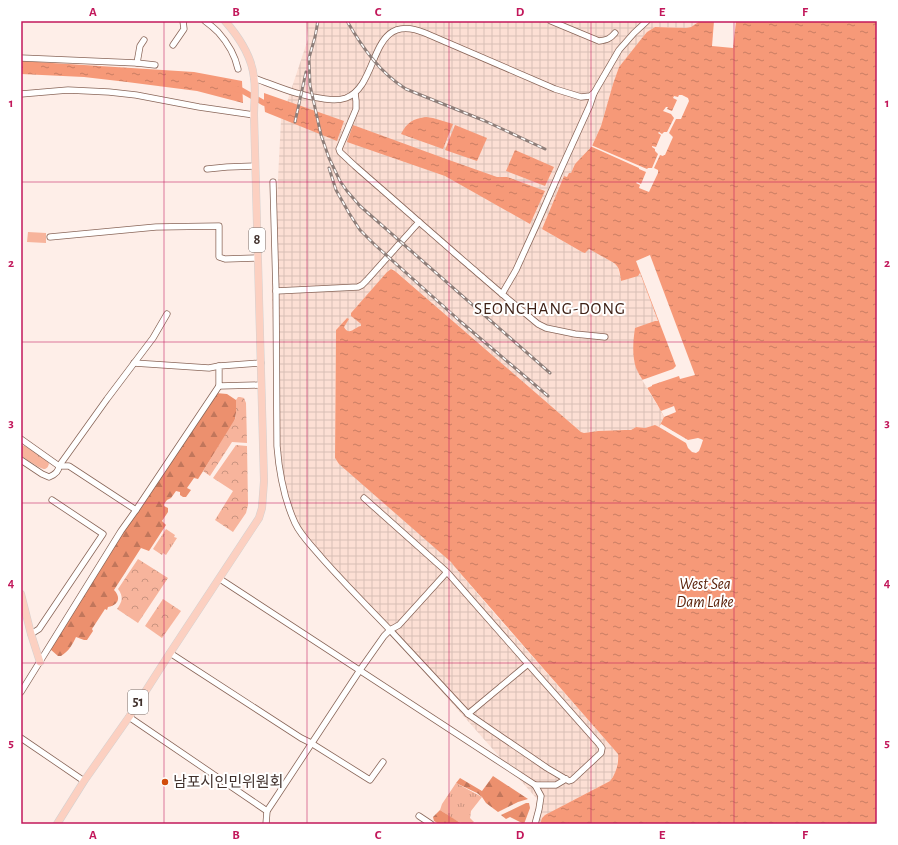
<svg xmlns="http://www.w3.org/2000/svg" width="898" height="845" font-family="'Alegreya Sans','Noto Sans KR',sans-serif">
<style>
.industrial{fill:url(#industrial-grid)}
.grass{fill:url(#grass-tufts)}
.forest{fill:url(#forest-firs)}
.park{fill:url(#park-crowns)}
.garden{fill:#f7b49c}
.water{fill:url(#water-ripples)}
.pier{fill:#feeee8}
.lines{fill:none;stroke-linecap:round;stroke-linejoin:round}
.canal{stroke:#f69978;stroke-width:5.5}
.minor-casing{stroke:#896659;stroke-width:7}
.major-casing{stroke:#d5d1d0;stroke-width:8}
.minor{stroke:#fff;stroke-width:5.5}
.major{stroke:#fcd0c1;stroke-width:7}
.rail-casing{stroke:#8e7e79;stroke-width:3}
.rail{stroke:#fff;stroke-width:1.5;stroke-dasharray:4.5;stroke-linecap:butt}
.grid{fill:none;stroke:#c2185b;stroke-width:1;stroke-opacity:0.55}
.poi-dot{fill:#d24d0b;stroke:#fff;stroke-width:1.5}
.labels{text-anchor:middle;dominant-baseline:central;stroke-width:4;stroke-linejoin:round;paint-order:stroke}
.shield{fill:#fff;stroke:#796e6b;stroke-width:1}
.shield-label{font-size:14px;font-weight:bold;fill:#40302b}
.poi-label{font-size:15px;fill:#40302b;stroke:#fff;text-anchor:start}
.water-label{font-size:16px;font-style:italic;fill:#5b220a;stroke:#fff}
.quarter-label{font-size:17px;letter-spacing:1px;fill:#3e2116;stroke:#fff}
.neatline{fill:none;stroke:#c2185b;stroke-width:1.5}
.grid-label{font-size:13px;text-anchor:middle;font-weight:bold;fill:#c2185b}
</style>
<defs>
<pattern id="industrial-grid" width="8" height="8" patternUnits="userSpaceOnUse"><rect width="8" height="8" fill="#fcdfd4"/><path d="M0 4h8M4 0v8" fill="none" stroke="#d9c0b6"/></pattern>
<pattern id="grass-tufts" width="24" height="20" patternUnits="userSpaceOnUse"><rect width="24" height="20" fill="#f7b49c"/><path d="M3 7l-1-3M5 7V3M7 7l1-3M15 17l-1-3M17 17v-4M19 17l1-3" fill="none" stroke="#c9937f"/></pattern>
<pattern id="forest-firs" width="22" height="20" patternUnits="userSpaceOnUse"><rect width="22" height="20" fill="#ec906e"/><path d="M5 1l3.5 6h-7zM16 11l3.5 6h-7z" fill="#c1765b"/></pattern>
<pattern id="park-crowns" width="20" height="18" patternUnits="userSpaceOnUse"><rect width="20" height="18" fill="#f7b49c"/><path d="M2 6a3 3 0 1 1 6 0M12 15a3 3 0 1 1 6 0" fill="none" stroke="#c9937f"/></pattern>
<pattern id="water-ripples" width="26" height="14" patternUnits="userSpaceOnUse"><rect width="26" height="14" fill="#f69978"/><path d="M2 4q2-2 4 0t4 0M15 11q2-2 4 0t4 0" fill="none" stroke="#c97d63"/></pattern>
</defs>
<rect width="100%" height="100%" fill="#feeee8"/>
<!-- industrial -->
<path class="industrial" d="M 306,21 L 700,21 L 691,27 L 686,28 L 655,27 L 647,32 L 642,38 L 619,67 L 613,84 L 601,126 L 592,146 L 575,164 L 571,173 L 567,177 L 564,176 L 542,229 L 582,252 L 588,248 L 614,263 L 617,265 L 618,268 L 621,281 L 640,273 L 658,321 L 634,359 L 637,369 L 648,390 L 661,411 L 664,417 L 659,427 L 652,426 L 645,428 L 636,427 L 631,430 L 625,430 L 598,431 L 584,433 L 581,432 L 393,269 L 389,270 L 351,313 L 361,324 L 361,326 L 352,331 L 348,332 L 346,331 L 344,328 L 347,318 L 336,330 L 335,458 L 337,461 L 452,562 L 454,566 L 493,612 L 618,754 L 618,758 L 616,772 L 610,781 L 564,805 L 542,818 L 540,824 L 533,824 L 537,799 L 294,525 L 279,481 L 272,296 L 281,120 L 308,39 Z"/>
<!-- grass -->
<g class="grass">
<path d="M 21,445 L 25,446 L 47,460 L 49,464 C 48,466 48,468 45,469 C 41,470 25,458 21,456 Z"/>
<path d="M 166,529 L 175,535 L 174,537 L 177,538 L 166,555 L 163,553 L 162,555 L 153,549 Z"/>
<path d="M 456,783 L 482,797 L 471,811 L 470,818 L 474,822 C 463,829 450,816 440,810 L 442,804 Z"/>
</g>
<!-- forest -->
<g class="forest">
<path d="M 216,393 L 227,394 L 236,400 C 236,409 237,416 233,425 L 198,479 L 194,478 L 187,488 L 191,490 L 186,497 L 183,497 L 180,495 L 180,492 L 176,491 L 171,498 L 167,500 L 164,504 L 164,506 L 168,508 L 168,512 L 162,521 L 166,525 L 149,551 L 141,548 L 114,590 C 121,597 119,605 108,607 L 107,610 L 105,609 L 92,629 L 93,631 L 87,640 L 84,640 L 76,637 C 72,645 69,651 61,656 L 58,656 L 50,649 L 123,532 Z"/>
<path d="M 493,776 L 528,799 L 518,802 L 498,812 L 486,803 L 482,797 L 477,793 L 456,783 L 460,778 L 482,791 Z"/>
<path d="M 526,803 L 529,803 L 530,808 L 524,824 L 510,817 L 506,819 L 501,815 Z"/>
<path d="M 440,810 L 462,824 L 439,824 L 434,821 L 433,817 Z"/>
</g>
<!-- park -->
<g class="park">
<path d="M 238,397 L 240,397 L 244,398 L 246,403 L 247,443 L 232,442 L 210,476 L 203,471 L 235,419 L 236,414 L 236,400 Z"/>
<path d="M 236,445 L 247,446 L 248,505 L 246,513 L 233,532 L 215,520 L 233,491 L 213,478 Z"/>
<path d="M 138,559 L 168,578 L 138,623 L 117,609 C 122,602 124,597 118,589 Z"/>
<path d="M 163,599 L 181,611 L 162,638 L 145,626 Z"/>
</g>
<!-- garden -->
<path class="garden" d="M 28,232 L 46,233 L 46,243 L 27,242 Z"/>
<!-- water -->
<g class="water">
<path d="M 700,21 L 877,21 L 877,824 L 540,824 L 542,818 L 545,815 L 610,781 C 616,774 619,763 618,754 L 454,566 L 451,562 L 339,464 L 335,458 L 336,330 L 347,318 L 349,319 L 344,327 C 349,337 356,326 361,326 L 361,324 L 351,316 L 351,313 L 387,272 L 391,269 L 395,271 L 581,432 L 584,433 L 598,431 L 625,430 L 631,430 L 636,427 L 645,428 L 655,425 L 659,427 L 664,417 C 658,404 649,392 642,379 C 640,376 638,372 636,368 C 632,355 633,342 635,328 L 655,321 L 658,321 L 640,273 L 638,276 L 621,281 C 620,275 620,267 614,263 L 589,249 L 585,253 L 582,252 L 542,229 L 564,176 L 567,177 L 569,173 L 571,173 L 575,164 L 592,146 L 601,126 L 613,84 L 619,67 L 642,38 L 647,32 L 655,27 L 686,28 L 691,27 Z"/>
<path d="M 21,61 L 194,72 L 242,81 L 243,103 L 197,91 L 127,82 L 84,77 L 21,74 Z"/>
<path d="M 264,93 L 344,121 L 337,141 L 265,112 L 264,103 Z"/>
<path d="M 426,117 L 433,118 L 453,124 L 443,149 L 401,134 C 407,122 413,119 426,117 Z"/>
<path d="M 353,125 L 449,160 L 497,177 L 507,177 L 545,191 L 530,224 L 445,176 L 347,142 Z"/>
<path d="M 455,125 L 487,138 L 477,161 L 445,150 Z"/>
<path d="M 515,150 L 554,167 L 545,186 L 506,171 Z"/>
</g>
<!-- pier -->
<g class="pier">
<path d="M 714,21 L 736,21 L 733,48 L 712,46 Z"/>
<path d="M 679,95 L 682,95 L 688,98 L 689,101 L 681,119 L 676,119 L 669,133 L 673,137 L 665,155 L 664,155 L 663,156 L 660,155 L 654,168 L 658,170 L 658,173 L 649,192 L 639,188 L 640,185 L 636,183 L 637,182 L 641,184 L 646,172 L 639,169 L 639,168 L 590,146 L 591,145 L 647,169 L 648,168 L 652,168 L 658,154 L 655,151 L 655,149 L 652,147 L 652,146 L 656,147 L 661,135 L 658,133 L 659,132 L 662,134 L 664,132 L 667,132 L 674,118 L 671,114 L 663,111 L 666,107 L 668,107 L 667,109 L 672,111 L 677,100 L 673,98 L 674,96 L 678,97 Z"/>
<path d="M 650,255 L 695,375 L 680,379 L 679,376 L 652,385 L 652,386 L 647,388 L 642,380 L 673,369 L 676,366 L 636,261 Z"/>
<path d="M 674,406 L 676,412 L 664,417 L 661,411 Z"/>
<path d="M 661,424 L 688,440 L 698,438 L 701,439 L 703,440 L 701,446 L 699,451 L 696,453 L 692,452 L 688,448 L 686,443 L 659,427 Z"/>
</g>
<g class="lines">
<!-- canal -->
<path class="canal" d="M 235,89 L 241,90 L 264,103"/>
<!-- minor casing -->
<g class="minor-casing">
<g id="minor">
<path d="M 205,21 C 209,24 214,28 218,32 C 227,42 235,55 238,69"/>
<path d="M 551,21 L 599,41 C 607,40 610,39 615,33"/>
<path d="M 173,45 L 184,29 L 183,21"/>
<path d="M 21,58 L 137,63 L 155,65"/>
<path d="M 137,63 L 140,46 L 144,40"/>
<path d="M 254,78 C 279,87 298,96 325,99 C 332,100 340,100 346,98 C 381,85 368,9 425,33 L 555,89 L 581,97 L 590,96 L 594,93 L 619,50 L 634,33 L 647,21"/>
<path d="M 355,93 L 356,101 L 356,109 L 339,149 L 340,152 L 355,166 L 458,256 L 502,294"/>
<path d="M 594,93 L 590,105 L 561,169 L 536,226 L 516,270 L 502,294 L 538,324 L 546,328 L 575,334 L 605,337"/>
<path d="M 21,94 L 68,90 L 109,92 L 136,95 L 199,107 L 254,115"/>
<path d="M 207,169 L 227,167 L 255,166"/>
<path d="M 273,182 L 276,291 L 358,287 L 362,285 L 367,280 L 419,222"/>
<path d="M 50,237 L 156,227 L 219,226 L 219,257 L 225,259 L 257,258"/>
<path d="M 134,363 L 209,368 L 219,366"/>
<path d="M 261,363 L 219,366 L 219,386 L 261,385"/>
<path d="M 21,439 L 59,466 L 69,466 L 136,510"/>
<path d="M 21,460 L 42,474 L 49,477 C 54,475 59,472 59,466 L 107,399 L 153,338 L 167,314"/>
<path d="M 364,498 L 447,572 L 528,664 L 599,744 L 602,748 L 601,753 L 572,780 L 569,781 L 547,768 L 468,714 L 390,630 L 399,625 L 447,572"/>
<path d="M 220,579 L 535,785 L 541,796 L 539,809 L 535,824"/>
<path d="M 31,634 L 39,629 L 103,534 L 52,500"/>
<path d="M 170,653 L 301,738 L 311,743 L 370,780 L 383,762"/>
<path d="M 21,692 L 121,531 L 136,510 L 219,386"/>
<path d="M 468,714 L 528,664"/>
<path d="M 129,717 L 267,811"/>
<path d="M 21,738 L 84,781"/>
<path d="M 535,785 L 556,785 L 566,779"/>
<path d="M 419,816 L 431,824"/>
<path d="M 266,824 L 267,811 L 275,799 L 360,670 L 384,636 L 390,630 C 367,606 343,582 321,557 C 312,546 301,536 295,523 C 284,499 279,471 277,446 L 276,291"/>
</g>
</g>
<!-- major casing -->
<g class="major-casing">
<g id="major">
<path d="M 21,594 L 31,634 L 40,662"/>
<path d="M 57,824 L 84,781 L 129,717 L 170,653 L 259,518 L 262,508 L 264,481 L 254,115 C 254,103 256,90 254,78 C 252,56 239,37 225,21"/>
</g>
</g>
<!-- minor -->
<use href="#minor" class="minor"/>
<!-- major -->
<use href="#major" class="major"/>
<!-- rail casing -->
<g class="rail-casing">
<g id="rail">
<path d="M 318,21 L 315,37 L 309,58 L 310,85 L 321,135 L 329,158 L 340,181 L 347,191 L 360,206 L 550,373"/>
<path d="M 347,21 C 362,47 380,73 406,89 L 485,121 L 545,149"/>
<path d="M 295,122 L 306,72"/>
<path d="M 329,168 L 336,190 L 349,213 L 360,230 L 375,245 L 461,322 L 548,396"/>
</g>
</g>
<!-- rail -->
<use href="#rail" class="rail"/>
</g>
<!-- grid -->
<path class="grid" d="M 164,21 L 164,824M 307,21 L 307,824M 449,21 L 449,824M 591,21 L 591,824M 734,21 L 734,824M 21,182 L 877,182M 21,342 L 877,342M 21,503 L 877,503M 21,663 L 877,663"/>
<!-- markers -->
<circle class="poi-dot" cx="165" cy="782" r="4"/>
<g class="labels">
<!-- shield labels -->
<g class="shield">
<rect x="249" y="228" width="16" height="24" rx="3"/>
<rect x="128" y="690" width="20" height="24" rx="3"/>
</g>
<g class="shield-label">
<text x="257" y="240">8</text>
<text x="138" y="702">51</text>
</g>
<!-- poi labels -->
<g class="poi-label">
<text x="173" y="782">남포시인민위원회</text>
</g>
<!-- water labels -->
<g class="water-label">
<text x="705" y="584">West Sea<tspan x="705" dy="18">Dam Lake</tspan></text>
</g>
<!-- quarter labels -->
<g class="quarter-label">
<text x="550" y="308">SEONCHANG-DONG</text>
</g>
</g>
<!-- border -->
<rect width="898" height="845" fill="none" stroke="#ffffff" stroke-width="44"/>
<rect x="22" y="22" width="854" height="801" class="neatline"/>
<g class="grid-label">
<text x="93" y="16">A</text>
<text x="236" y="16">B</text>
<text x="378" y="16">C</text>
<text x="520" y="16">D</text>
<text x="662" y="16">E</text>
<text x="805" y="16">F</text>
<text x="11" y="107">1</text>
<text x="887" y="107">1</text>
<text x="11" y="267">2</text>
<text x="887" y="267">2</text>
<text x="11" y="427">3</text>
<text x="887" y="427">3</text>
<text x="11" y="587">4</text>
<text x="887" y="587">4</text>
<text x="11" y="747">5</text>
<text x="887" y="747">5</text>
<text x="93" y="839">A</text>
<text x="236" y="839">B</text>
<text x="378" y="839">C</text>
<text x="520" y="839">D</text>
<text x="662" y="839">E</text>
<text x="805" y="839">F</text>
</g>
</svg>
